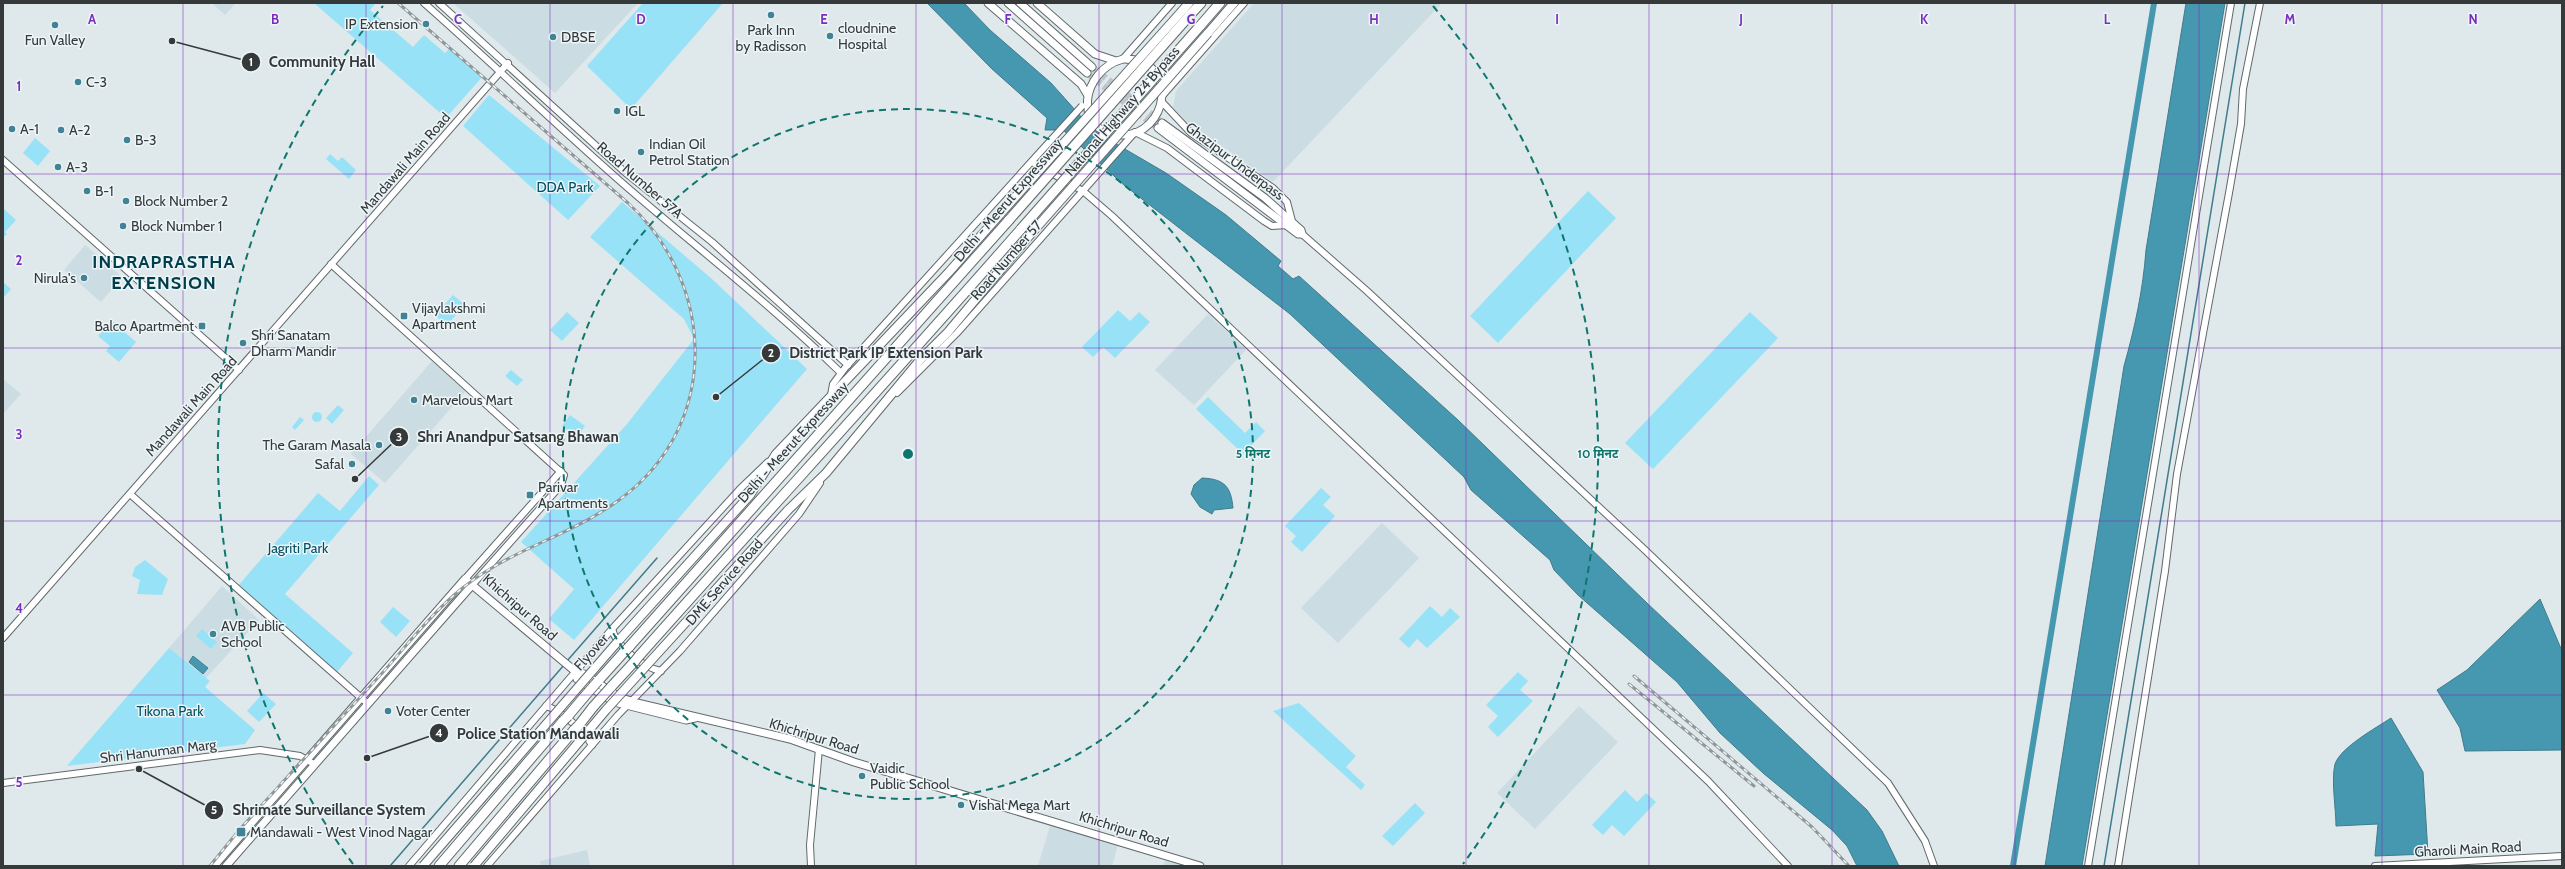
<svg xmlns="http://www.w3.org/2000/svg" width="2565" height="869" font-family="Cabin,'Noto Sans Devanagari',sans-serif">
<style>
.built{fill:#cbdde3}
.green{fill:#98e2f8}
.water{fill:#4598af;stroke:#407c8c}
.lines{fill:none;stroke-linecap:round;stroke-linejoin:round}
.stream{stroke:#407c8c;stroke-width:1.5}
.canal{stroke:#4598af;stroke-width:6}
.secondary-tunnel{stroke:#bdc5c8;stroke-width:7;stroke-dasharray:7 3.5;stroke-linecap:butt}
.tertiary-casing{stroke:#61696b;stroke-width:8}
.secondary-casing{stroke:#61696b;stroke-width:9}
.trunk-casing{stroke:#61696b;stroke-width:10}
.motorway-casing{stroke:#61696b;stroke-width:11}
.tertiary{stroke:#fff;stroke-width:6}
.secondary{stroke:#fff;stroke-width:7}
.trunk{stroke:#fff;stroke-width:8}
.motorway{stroke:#fff;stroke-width:9}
.rail-casing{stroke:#919799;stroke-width:3}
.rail{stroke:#ecf5f8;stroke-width:1.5;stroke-dasharray:4.5;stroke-linecap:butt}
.tertiary-bridge-casing{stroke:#61696b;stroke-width:8;stroke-linecap:butt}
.trunk-bridge-casing{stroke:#61696b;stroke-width:10;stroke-linecap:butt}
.motorway-bridge-casing{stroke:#61696b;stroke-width:11;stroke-linecap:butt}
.tertiary-bridge{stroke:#fff;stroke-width:6}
.trunk-bridge{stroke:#fff;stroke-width:8}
.motorway-bridge{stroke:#fff;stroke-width:9}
.grid{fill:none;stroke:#7b2cbf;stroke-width:1;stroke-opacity:0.55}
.ring{fill:none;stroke:#0f766e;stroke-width:2;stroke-dasharray:7 5}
.poi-dot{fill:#418294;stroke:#ecf5f8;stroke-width:1.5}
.labels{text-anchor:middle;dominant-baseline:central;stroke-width:3;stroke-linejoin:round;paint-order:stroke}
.poi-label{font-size:14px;fill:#36393a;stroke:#ecf5f8;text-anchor:start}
.street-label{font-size:14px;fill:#36393a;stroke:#ecf5f8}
.park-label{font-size:14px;fill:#055061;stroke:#ecf5f8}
.district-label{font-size:18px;font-weight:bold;letter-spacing:1px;fill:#013e4c;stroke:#ecf5f8}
.grid-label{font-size:13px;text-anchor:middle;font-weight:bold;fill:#7b2cbf;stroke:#ecf5f8;stroke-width:3;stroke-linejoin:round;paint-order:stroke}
.centre{fill:#0f766e;stroke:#ecf5f8;stroke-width:2}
.ring-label{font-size:12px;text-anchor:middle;font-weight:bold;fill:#0f766e;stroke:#ecf5f8;stroke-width:3;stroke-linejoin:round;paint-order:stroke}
.leader{fill:none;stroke:#36393a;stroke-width:1.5}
.callout-dot{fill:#36393a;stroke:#ecf5f8;stroke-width:1.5}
.mark-label{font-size:12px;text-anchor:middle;font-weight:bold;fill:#fff}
.callout-label{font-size:15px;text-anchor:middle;font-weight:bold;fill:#36393a;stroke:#ecf5f8;stroke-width:3;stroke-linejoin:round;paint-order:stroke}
</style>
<rect width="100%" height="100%" fill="#dfe8eb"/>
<!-- built -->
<g class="built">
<path d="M 212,3 L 236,3 L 225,15 Z"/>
<path d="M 453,3 L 638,3 L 555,93 Z"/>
<path d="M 1254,3 L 1442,3 L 1273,182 L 1186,121 L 1173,107 L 1176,91 Z"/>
<path d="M 85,245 L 122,277 L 101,302 L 64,270 Z"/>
<path d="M 1208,314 L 1246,350 L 1194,405 L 1155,370 Z"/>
<path d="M 432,361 L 466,391 L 385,483 L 351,454 Z"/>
<path d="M 3,379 L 21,394 L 3,414 Z"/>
<path d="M 1382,523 L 1419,558 L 1338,643 L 1301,608 Z"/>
<path d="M 222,586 L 259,620 L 206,678 L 169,648 Z"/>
<path d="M 1579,706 L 1618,742 L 1535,829 L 1497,793 Z"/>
<path d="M 1050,826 L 1118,845 L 1112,866 L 1038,866 Z"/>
<path d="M 587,850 L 590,866 L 541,866 L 540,861 Z"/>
<path d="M 1165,860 L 1189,866 L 1163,866 Z"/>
</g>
<!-- green -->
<g class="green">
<path d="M 314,3 L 376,3 L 370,10 L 413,47 L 424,35 L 445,53 L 450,48 L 482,77 L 446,118 Z"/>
<path d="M 643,3 L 723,3 L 631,109 L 587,66 Z"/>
<path d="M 489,95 L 600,186 L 568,220 L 463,126 Z"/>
<path d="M 35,138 L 50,151 L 38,166 L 23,153 Z"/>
<path d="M 330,154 L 338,161 L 342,157 L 356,170 L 349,179 L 326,159 Z"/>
<path d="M 1588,191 L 1616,218 L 1498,343 L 1470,316 Z"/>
<path d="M 622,202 L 712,279 L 807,369 L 574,640 L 549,619 L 574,589 L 521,542 L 627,424 L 694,339 L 684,319 L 590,237 Z"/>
<path d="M 3,208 L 16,220 L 5,232 L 7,234 L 3,238 Z"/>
<path d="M 3,282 L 11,289 L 3,298 Z"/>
<path d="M 453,295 L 465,305 L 446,326 L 435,315 Z"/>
<path d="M 1118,310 L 1130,321 L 1139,312 L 1150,322 L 1115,358 L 1103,347 L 1093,357 L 1082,347 Z"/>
<path d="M 567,312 L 579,323 L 562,341 L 550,330 Z"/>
<path d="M 1750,312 L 1778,338 L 1653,469 L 1625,443 Z"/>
<path d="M 112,321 L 136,342 L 119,362 L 106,351 L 110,346 L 98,336 Z"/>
<path d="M 511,370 L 523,380 L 517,386 L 505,376 Z"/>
<path d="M 1208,397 L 1245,433 L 1256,422 L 1265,431 L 1243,454 L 1196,409 Z"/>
<path d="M 338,405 L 344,410 L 332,424 L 326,418 Z"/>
<circle cx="317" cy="417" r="5"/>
<path d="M 570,415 L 585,426 L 577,437 L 562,426 Z"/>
<path d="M 300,417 L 304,420 L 295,430 L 292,427 Z"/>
<path d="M 369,476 L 379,485 L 285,594 L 353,653 L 337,672 L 238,586 L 318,493 L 340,511 Z"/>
<path d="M 1321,488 L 1331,497 L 1323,505 L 1335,516 L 1302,552 L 1291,542 L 1296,536 L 1285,526 Z"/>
<path d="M 145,560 L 168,579 L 162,595 L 137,594 L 140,580 L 132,576 L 135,567 Z"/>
<path d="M 1430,606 L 1442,617 L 1450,608 L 1460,617 L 1427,648 L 1417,639 L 1409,648 L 1399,639 Z"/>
<path d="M 393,607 L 410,621 L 396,637 L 380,622 Z"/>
<path d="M 202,629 L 217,642 L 211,649 L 196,636 Z"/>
<path d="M 169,648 L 210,681 L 205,687 L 255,730 L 245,744 L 67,766 Z"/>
<path d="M 1518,672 L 1528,681 L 1520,690 L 1533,701 L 1498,737 L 1488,727 L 1498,716 L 1486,705 Z"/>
<path d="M 263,693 L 276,704 L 259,722 L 247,711 Z"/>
<path d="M 1299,703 L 1356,756 L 1346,767 L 1365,785 L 1361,790 L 1273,711 Z"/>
<path d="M 1625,790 L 1637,802 L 1646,793 L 1656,802 L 1624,836 L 1612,825 L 1603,835 L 1592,825 Z"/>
<path d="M 1415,803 L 1425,813 L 1393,846 L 1382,836 Z"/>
</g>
<!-- water -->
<g class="water">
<path d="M 927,3 L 964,3 L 990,30 L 1051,83 L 1094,131 L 1166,173 L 1226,215 L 1281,261 L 1278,266 L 1293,279 L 1299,276 L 1458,420 L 1648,604 L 1867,810 L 1882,831 L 1899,866 L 1857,866 L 1847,846 L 1832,830 L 1763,773 L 1720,733 L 1677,682 L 1578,595 L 1554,570 L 1550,560 L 1471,490 L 1464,477 L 1290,314 L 1124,185 L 1063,130 L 1045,130 L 1047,118 L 992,69 Z"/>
<path d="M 2186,3 L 2225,3 L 2082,866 L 2045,866 L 2124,366 C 2135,327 2143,290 2146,250 Z"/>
<path d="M 1202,478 C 1225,479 1231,487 1233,508 L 1214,510 L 1212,514 L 1200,507 L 1191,494 L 1194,485 Z"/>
<path d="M 2540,599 L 2562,651 L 2562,750 L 2465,751 L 2460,728 L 2437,690 L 2467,670 Z"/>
<path d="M 193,656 L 208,668 L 203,674 L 189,662 Z"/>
<path d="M 2391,718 L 2423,772 L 2428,854 L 2375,856 L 2378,824 L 2336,826 C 2336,809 2331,780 2335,764 C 2341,747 2376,728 2391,718 Z"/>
</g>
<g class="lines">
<!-- stream -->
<g class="stream">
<path d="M 567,661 L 657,558"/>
<path d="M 390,866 L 564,665"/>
<path d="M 2104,866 L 2245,3"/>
</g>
<!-- canal -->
<path class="canal" d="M 2013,866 L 2154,3"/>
<!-- secondary-tunnel -->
<g class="secondary-tunnel">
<path d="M 1092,67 L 1162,123"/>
<path d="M 1087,73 L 1158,128"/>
</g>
<!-- tertiary casing -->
<g class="tertiary-casing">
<g id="tertiary">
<path d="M 424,3 C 490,61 554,123 620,181 C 694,246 772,305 841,373"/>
<path d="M 439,3 L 627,174 L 712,242 L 848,365"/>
<path d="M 1123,59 L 1172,3"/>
<path d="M 1162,96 L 1244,3"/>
<path d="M 1161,101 L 1191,133 L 1273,188 L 1287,202 L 1292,221"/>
<path d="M 3,160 L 239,370"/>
<path d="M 1032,162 L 1083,191 L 1112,216 L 1708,781 L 1788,866"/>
<path d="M 1302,234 L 1367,291 L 1645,550 L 1888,783 L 1925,841 L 1934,866"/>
<path d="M 331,264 L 564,475 L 561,485 L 473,584"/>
<path d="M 897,393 L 957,333 L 1135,132 L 1167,148 L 1264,221 L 1272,226 L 1287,225"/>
<path d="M 831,395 L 833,384 L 845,368 L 1052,139"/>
<path d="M 130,494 L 367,703"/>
<path d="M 465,579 L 561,471"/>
<path d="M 612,629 C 616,646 644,668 661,671"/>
<path d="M 3,638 L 508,63"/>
<path d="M 546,706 C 562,711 584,731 592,745"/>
<path d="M 3,783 L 260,750 L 300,756 L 314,764"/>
<path d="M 409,866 L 612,629 L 740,489 L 768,462"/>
<path d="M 487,866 L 618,715 L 680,651 L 799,514 L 820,483"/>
<path d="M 811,866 L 810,845 L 819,749"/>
<path d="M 2088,866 L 2231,3"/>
<path d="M 2118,866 L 2165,571 L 2177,474 L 2229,193 L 2241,124 L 2243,89 L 2260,3"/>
<path d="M 2375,866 L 2562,856"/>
</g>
</g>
<!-- secondary casing -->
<g class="secondary-casing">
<g id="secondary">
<path d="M 988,3 L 1081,84 L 1087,94"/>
<path d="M 1008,3 L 1087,73"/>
<path d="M 1020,3 L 1092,67"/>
<path d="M 1037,3 L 1095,54 L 1116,61"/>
<path d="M 1123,59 C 1182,58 1168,137 1121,135 C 1071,133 1081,70 1123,59 Z"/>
<path d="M 1162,123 L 1265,198 L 1301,230 L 1302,234"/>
<path d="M 1158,128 L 1298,234 L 1302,234"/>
<path d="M 576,672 L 577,679 L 614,702 L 686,720 L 695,718"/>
<path d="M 214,866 L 465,579 L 576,672 L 584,674 L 619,697 L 637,703 L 790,739 L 854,762 L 1200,866"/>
<path d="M 226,866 L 473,584"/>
</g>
</g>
<!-- trunk casing -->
<g class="trunk-casing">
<g id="trunk">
<path d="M 1182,11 L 1189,3"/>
<path d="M 1208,33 L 1234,3"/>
<path d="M 788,510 L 826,473 L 920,360 L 948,332 L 1029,236"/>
<path d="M 620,639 L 750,495 L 776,454 L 949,272 L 1001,213"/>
</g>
</g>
<!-- motorway casing -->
<g class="motorway-casing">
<g id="motorway">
<path d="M 1189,16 L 1201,3"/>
<path d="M 1200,26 L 1220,3"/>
<path d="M 629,647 L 1009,220"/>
<path d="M 639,656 C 766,513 895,373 1021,229"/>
<path d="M 598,681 L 624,652"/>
<path d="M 611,687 L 635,661"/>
<path d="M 568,716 L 584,697"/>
<path d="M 579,725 L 593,707"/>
<path d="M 439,866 L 563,721"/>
<path d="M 459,866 L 574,730"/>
</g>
</g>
<!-- tertiary -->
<use href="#tertiary" class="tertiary"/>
<!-- secondary -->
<use href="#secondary" class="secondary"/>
<!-- trunk -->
<use href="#trunk" class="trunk"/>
<!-- motorway -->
<use href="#motorway" class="motorway"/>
<!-- rail casing -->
<g class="rail-casing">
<g id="rail">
<path d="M 1634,676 L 1812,827 L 1849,866"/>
<path d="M 1629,684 L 1754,786"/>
<path d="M 210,866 L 240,829 C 288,776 336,724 384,671 C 406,646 428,618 453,596 C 504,550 566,539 619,500 C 721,426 717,285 628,203 L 398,3"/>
</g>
</g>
<!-- rail -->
<use href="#rail" class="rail"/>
<!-- tertiary-bridge casing -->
<g class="tertiary-bridge-casing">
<path id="tertiary-bridge" d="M 1052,139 L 1082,106"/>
</g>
<!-- trunk-bridge casing -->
<g class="trunk-bridge-casing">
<g id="trunk-bridge">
<path d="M 1001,213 L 1182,11"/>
<path d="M 1029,236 L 1208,33"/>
<path d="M 423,866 L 620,639"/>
<path d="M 474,866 L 606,710 L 788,510"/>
</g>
</g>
<!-- motorway-bridge casing -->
<g class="motorway-bridge-casing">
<g id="motorway-bridge">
<path d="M 1009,220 L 1189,16"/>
<path d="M 1021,229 L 1200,26"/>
<path d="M 624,652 L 629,647"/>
<path d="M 635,661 L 639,656"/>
<path d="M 584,697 L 598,681"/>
<path d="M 593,707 L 611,687"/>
<path d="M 563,721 L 568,716"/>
<path d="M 574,730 L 579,725"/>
</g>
</g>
<!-- tertiary-bridge -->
<use href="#tertiary-bridge" class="tertiary-bridge"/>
<!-- trunk-bridge -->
<use href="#trunk-bridge" class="trunk-bridge"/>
<!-- motorway-bridge -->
<use href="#motorway-bridge" class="motorway-bridge"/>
</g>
<!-- grid -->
<path class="grid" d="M 183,3 L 183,866M 366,3 L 366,866M 550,3 L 550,866M 733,3 L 733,866M 916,3 L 916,866M 1099,3 L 1099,866M 1282,3 L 1282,866M 1466,3 L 1466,866M 1649,3 L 1649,866M 1832,3 L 1832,866M 2015,3 L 2015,866M 2199,3 L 2199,866M 2382,3 L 2382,866M 3,174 L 2562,174M 3,348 L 2562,348M 3,521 L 2562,521M 3,695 L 2562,695"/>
<!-- distance rings -->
<g class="ring">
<circle cx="908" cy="454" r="345"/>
<path d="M353 864A690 690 0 0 1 383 6M1433 6A690 690 0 0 1 1463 864"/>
</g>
<!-- markers -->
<g class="poi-dot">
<circle cx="771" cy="15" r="4"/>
<circle cx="426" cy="24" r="4"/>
<circle cx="55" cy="25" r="4"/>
<circle cx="830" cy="36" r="4"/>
<circle cx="553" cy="37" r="4"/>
<circle cx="78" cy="82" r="4"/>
<circle cx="617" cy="111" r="4"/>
<circle cx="12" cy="129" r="4"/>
<circle cx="61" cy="130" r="4"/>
<circle cx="127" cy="140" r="4"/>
<circle cx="641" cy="152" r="4"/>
<circle cx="58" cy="167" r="4"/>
<circle cx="87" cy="191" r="4"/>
<circle cx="126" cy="201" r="4"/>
<circle cx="123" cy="226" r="4"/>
<circle cx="84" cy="278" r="4"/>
<rect x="400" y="312" width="8" height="8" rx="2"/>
<rect x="198" y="322" width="8" height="8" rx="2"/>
<circle cx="243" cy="343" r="4"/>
<circle cx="414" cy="400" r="4"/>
<circle cx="379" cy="445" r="4"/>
<circle cx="352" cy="464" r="4"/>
<rect x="526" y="491" width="8" height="8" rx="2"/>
<circle cx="213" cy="634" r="4"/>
<circle cx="388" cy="711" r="4"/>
<circle cx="862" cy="776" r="4"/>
<circle cx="961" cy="805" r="4"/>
<rect x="236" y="827" width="10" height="10" rx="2"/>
</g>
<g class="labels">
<!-- poi labels -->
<g class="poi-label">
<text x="418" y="24" text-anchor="end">IP Extension</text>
<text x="838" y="28">cloudnine<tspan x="838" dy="16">Hospital</tspan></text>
<text x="771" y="30" text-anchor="middle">Park Inn<tspan x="771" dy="16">by Radisson</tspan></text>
<text x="561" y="37">DBSE</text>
<text x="55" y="40" text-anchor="middle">Fun Valley</text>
<text x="86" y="82">C-3</text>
<text x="625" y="111">IGL</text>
<text x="20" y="129">A-1</text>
<text x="69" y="130">A-2</text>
<text x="135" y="140">B-3</text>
<text x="649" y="144">Indian Oil<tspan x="649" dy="16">Petrol Station</tspan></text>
<text x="66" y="167">A-3</text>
<text x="95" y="191">B-1</text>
<text x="134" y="201">Block Number 2</text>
<text x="131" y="226">Block Number 1</text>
<text x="76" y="278" text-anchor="end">Nirula's</text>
<text x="412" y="308">Vijaylakshmi<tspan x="412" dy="16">Apartment</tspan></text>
<text x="194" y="326" text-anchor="end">Balco Apartment</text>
<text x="251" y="335">Shri Sanatam<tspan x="251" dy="16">Dharm Mandir</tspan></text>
<text x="422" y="400">Marvelous Mart</text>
<text x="371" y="445" text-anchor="end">The Garam Masala</text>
<text x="344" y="464" text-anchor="end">Safal</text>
<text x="538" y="487">Parivar<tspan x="538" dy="16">Apartments</tspan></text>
<text x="221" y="626">AVB Public<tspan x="221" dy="16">School</tspan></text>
<text x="396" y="711">Voter Center</text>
<text x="870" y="768">Vaidic<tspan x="870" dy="16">Public School</tspan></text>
<text x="969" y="805">Vishal Mega Mart</text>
<text x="250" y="832">Mandawali - West Vinod Nagar</text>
</g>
<!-- street labels -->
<g class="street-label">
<text transform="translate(1122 111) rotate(-49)">National Highway 24 Bypass</text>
<text transform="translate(1235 161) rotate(37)">Ghazipur Underpass</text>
<text transform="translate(405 163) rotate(-49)">Mandawali Main Road</text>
<text transform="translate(640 180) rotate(41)">Road Number 57A</text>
<text transform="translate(1008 200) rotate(-49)">Delhi - Meerut Expressway</text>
<text transform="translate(1006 260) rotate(-49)">Road Number 57</text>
<text transform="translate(191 406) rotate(-48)">Mandawali Main Road</text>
<text transform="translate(793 442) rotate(-48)">Delhi - Meerut Expressway</text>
<text transform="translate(724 582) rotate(-49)">DME Service Road</text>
<text transform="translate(520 607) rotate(41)">Khichripur Road</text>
<text transform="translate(591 652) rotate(-48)">Flyover</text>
<text transform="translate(814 736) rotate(17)">Khichripur Road</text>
<text transform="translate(158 751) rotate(-7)">Shri Hanuman Marg</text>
<text transform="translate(1124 829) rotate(17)">Khichripur Road</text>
<text transform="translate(2468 849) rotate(-3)">Gharoli Main Road</text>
</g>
<!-- park labels -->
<g class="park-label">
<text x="565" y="187">DDA Park</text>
<text x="298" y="548">Jagriti Park</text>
<text x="170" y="711">Tikona Park</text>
</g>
<!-- district labels -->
<g class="district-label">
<text x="164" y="262">INDRAPRASTHA<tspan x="164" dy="21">EXTENSION</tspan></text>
</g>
</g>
<g class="grid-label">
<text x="92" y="24">A</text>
<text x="275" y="24">B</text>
<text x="458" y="24">C</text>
<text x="641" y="24">D</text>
<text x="824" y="24">E</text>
<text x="1008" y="24">F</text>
<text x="1191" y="24">G</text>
<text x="1374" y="24">H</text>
<text x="1557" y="24">I</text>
<text x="1741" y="24">J</text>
<text x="1924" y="24">K</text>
<text x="2107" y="24">L</text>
<text x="2290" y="24">M</text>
<text x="2473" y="24">N</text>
<text x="19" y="91">1</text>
<text x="19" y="265">2</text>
<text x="19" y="439">3</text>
<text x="19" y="613">4</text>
<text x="19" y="787">5</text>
</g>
<circle cx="908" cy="454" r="6" class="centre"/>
<g class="ring-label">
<text x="1253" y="458">5 मिनट</text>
<text x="1598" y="458">10 मिनट</text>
</g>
<!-- callouts -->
<path class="leader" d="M172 41L251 62M716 397L771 353M355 479L399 437M367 758L439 733M139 769L214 810"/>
<g class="callout-dot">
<circle cx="172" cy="41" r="4"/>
<circle cx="716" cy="397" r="4"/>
<circle cx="355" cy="479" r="4"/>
<circle cx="367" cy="758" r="4"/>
<circle cx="139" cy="769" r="4"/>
<circle cx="251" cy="62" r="10"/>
<circle cx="771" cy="353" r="10"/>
<circle cx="399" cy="437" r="10"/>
<circle cx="439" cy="733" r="10"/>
<circle cx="214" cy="810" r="10"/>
</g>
<g class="mark-label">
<text x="251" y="66">1</text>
<text x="771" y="357">2</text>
<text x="399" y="441">3</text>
<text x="439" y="737">4</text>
<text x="214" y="814">5</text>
</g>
<g class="callout-label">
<text x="322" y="67">Community Hall</text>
<text x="886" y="358">District Park IP Extension Park</text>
<text x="518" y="442">Shri Anandpur Satsang Bhawan</text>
<text x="538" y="739">Police Station Mandawali</text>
<text x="329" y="815">Shrimate Surveillance System</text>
</g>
<!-- border -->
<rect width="2565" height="869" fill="none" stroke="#36393a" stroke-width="8"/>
</svg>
